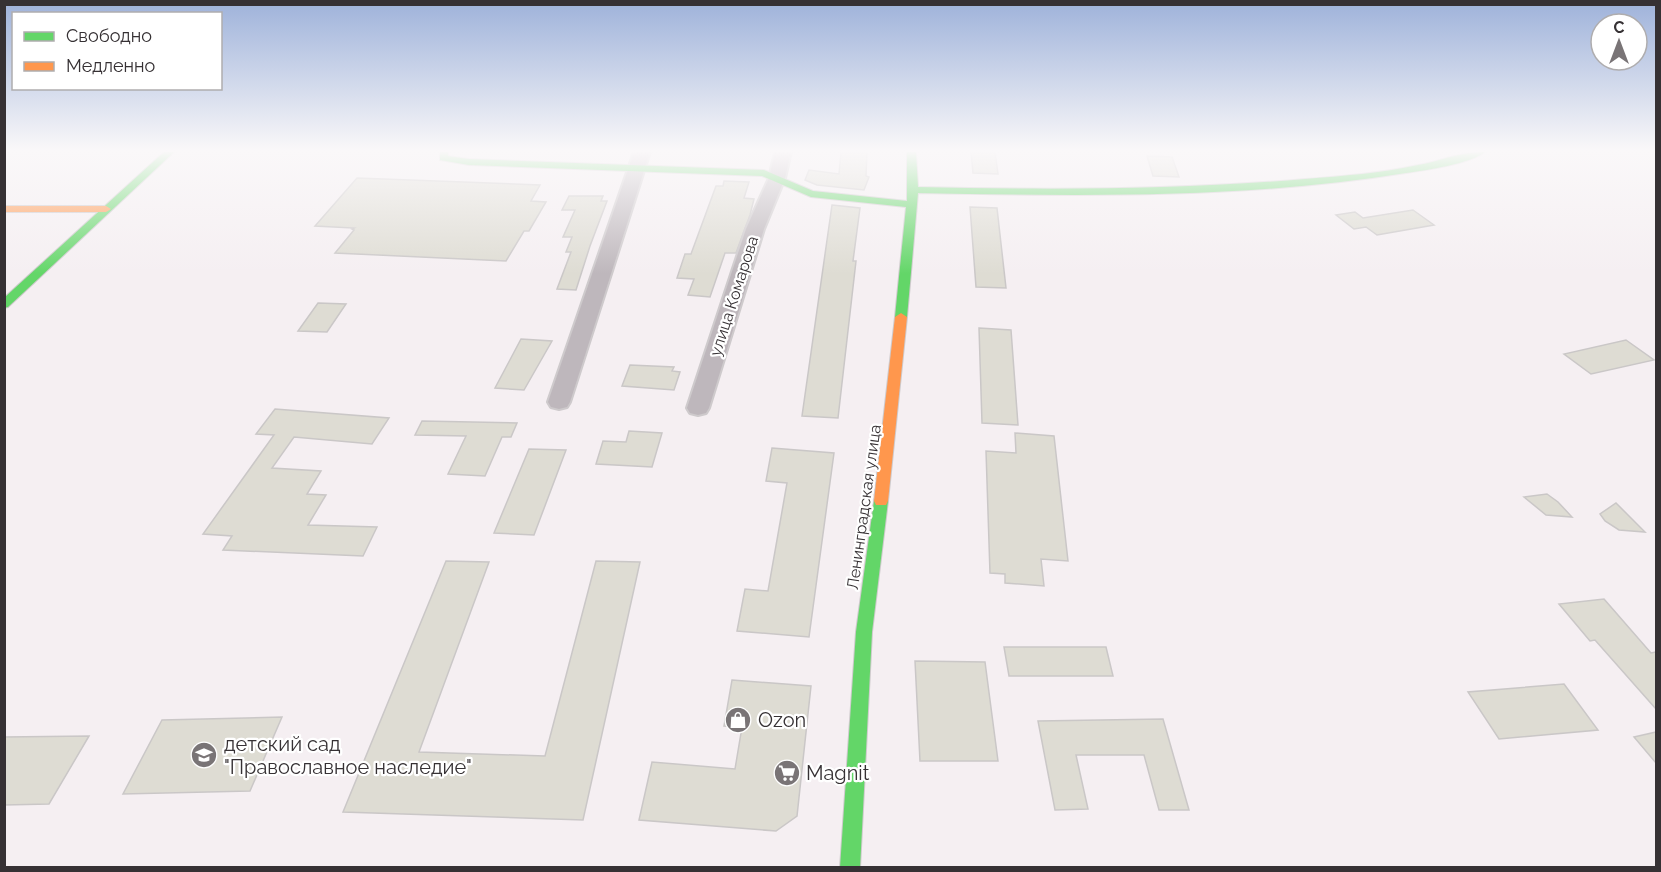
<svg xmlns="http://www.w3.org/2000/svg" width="1661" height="872" font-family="Raleway,sans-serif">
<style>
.building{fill:#dedcd3;stroke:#cac7c7;stroke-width:1.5}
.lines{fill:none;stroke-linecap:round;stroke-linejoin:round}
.street-casing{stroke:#cecacc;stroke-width:4}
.fast-casing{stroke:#cecacc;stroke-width:2}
.slow-casing{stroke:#cecacc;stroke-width:2}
.street{fill:#beb7bc;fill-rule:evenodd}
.fast{fill:#63d668;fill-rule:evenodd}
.slow{fill:#ff974d;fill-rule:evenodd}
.labels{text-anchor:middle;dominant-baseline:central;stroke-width:4.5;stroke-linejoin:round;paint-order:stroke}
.street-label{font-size:16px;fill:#363134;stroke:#fff}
.near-poi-label{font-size:20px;fill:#363134;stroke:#fff;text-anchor:start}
</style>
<rect width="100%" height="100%" fill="#f5eff2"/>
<!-- building -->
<g class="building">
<path d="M 841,152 L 867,152 L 866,176 L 869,177 L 864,190 L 817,185 L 805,180 L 809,170 L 839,174 Z"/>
<path d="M 971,152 L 995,152 L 998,174 L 973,173 Z"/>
<path d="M 1147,156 L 1172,157 L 1179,177 L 1153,176 Z"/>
<path d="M 357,178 L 540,185 L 531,201 L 546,202 L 529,231 L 524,231 L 506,261 L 335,253 L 354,230 L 352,229 L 354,228 L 315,226 Z"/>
<path d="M 724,181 L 749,182 L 744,198 L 754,199 L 750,215 L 736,253 L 725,253 L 710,297 L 688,295 L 694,279 L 677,278 L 685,254 L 691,254 L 716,186 L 723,186 Z"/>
<path d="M 569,196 L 603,196 L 601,201 L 607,201 L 590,246 L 576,290 L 557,289 L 571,252 L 566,252 L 572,237 L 563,237 L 575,210 L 562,210 Z"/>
<path d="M 832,205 L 860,208 L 853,261 L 856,261 L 838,418 L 802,416 Z"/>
<path d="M 970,207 L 997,208 L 1006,288 L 976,287 Z"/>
<path d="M 1413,210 L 1434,225 L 1377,235 L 1366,227 L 1354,229 L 1336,215 L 1355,212 L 1363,218 Z"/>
<path d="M 318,303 L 346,304 L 327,332 L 298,331 Z"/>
<path d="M 979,328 L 1011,330 L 1018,425 L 982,423 Z"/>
<path d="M 521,339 L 552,341 L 524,390 L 495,388 Z"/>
<path d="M 1626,340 L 1654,360 L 1591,374 L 1564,354 Z"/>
<path d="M 630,365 L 674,367 L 672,371 L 680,372 L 674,390 L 622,386 Z"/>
<path d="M 275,409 L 389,418 L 372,444 L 294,437 L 272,468 L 321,471 L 307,494 L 326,495 L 308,525 L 377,527 L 363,556 L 223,550 L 232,536 L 203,534 L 274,435 L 256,434 Z"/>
<path d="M 422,421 L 517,423 L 511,437 L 502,437 L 485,476 L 448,474 L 466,436 L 415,435 Z"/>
<path d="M 629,431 L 662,433 L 652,467 L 596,464 L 603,441 L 626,442 Z"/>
<path d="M 1015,433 L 1054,436 L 1068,561 L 1041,559 L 1044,586 L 1005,583 L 1005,574 L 990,573 L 986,451 L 1016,453 Z"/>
<path d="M 772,448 L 834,453 L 809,637 L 737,631 L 745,589 L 768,591 L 787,483 L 766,481 Z"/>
<path d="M 529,449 L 566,450 L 534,535 L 494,533 Z"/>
<path d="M 1547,494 L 1558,502 L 1572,517 L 1546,515 L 1524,497 Z"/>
<path d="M 1616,503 L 1645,532 L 1619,530 L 1605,521 L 1600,514 Z"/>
<path d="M 446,561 L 489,562 L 419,752 L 545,756 L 596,561 L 640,562 L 583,820 L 343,812 Z"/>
<path d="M 1604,599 L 1651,653 L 1656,652 L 1656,709 L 1595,640 L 1590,641 L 1559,604 Z"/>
<path d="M 1004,647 L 1106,647 L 1113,676 L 1009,676 Z"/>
<path d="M 915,661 L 985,662 L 998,761 L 920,761 Z"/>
<path d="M 732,680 L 811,686 L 797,816 L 776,831 L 639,820 L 652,762 L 735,769 L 742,727 L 724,726 Z"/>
<path d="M 1564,684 L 1598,730 L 1499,739 L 1468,692 Z"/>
<path d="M 282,717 L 250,791 L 123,794 L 162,720 Z"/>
<path d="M 1163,719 L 1189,810 L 1159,810 L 1144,755 L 1076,755 L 1088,809 L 1055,810 L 1038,721 Z"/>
<path d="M 1656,732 L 1656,763 L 1634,737 Z"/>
<path d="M 89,736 L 49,804 L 4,805 L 4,737 Z"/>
</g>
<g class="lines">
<!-- street casing -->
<g class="street-casing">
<g id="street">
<path d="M 634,152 L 650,152 L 570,402 L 567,407 L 559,409 L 551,407 L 548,402 Z"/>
<path d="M 775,152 L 791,152 L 785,178 L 764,229 L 709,408 L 706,413 L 698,415 L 690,413 L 687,408 L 746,229 L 769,178 Z"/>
</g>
</g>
<!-- fast casing -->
<g class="fast-casing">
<g id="fast">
<path d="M 164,152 L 174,152 L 8,307 L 4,308 L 4,298 Z"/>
<path d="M 440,152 L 448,152 L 448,156 L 469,159 L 764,170 L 813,191 L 907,201 L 907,152 L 916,152 L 918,187 C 1047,190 1176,190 1305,179 C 1343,176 1381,173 1418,165 C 1440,161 1463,151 1485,152 C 1469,164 1427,170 1406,173 C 1246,199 1080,196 918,193 L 907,317 L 901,321 L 895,317 L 906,207 L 811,197 L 762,176 L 469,165 L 440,160 Z"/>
<path d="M 881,496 L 886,497 L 888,501 L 872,632 L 860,868 L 840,868 L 856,632 L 874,501 L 876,497 Z"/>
</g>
</g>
<!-- slow casing -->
<g class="slow-casing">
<g id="slow">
<path d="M 4,206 L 106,206 L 111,209 L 106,212 L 4,212 Z"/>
<path d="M 901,313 L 907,317 L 888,501 L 886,505 L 876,505 L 874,501 L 895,317 Z"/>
</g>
</g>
<!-- street -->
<use href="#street" class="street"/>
<!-- fast -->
<use href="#fast" class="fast"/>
<!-- slow -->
<use href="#slow" class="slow"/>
</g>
<!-- sky -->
<linearGradient id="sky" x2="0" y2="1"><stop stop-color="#9eb2da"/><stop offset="0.55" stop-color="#faf8f9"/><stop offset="1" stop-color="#faf8f9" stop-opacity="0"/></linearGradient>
<rect width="1661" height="274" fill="url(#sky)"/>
<!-- icons -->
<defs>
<g id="shop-disc" transform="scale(1.35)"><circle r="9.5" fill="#797476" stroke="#fff"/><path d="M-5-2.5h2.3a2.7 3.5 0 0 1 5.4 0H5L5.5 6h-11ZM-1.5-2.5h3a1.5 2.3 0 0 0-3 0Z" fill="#fff"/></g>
<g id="school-disc" transform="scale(1.35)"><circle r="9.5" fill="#797476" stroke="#fff"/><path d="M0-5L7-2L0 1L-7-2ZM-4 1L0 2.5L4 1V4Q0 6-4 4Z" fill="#fff"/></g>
<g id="supermarket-disc" transform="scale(1.35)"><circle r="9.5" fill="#797476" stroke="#fff"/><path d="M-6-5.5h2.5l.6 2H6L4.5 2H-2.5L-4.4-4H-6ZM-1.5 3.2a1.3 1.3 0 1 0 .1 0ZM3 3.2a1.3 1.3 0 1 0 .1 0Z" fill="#fff"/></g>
</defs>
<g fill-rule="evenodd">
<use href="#shop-disc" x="738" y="720"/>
<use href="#school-disc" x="204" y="755"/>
<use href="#supermarket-disc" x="787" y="773"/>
</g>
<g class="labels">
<!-- street labels -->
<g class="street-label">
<text transform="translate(734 296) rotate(-72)">улица Комарова</text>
<text transform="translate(864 507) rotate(-82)">Ленинградская улица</text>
</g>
<!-- near-poi labels -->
<g class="near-poi-label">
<text x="758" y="720">Ozon</text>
<text x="224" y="744">детский сад<tspan x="224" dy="23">"Православное наследие"</tspan></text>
<text x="806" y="773">Magnit</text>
</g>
</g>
<!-- border -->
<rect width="1661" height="872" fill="none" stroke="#363134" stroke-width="12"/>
<!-- legend -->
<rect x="12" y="12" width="210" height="78" fill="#ffffff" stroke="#afadae" stroke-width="1.5"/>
<rect x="24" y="32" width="30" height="9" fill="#63d668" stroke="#afadae" stroke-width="1.5"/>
<text x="66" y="42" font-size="18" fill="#363134">Свободно</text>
<rect x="24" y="62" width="30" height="9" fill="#ff974d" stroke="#afadae" stroke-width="1.5"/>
<text x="66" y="72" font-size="18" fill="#363134">Медленно</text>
<!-- north arrow -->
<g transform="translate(1619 42)"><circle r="28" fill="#ffffff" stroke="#afadae" stroke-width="1.5"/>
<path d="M0-4.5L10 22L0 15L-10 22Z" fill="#797476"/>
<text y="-9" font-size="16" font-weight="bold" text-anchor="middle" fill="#363134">С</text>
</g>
</svg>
